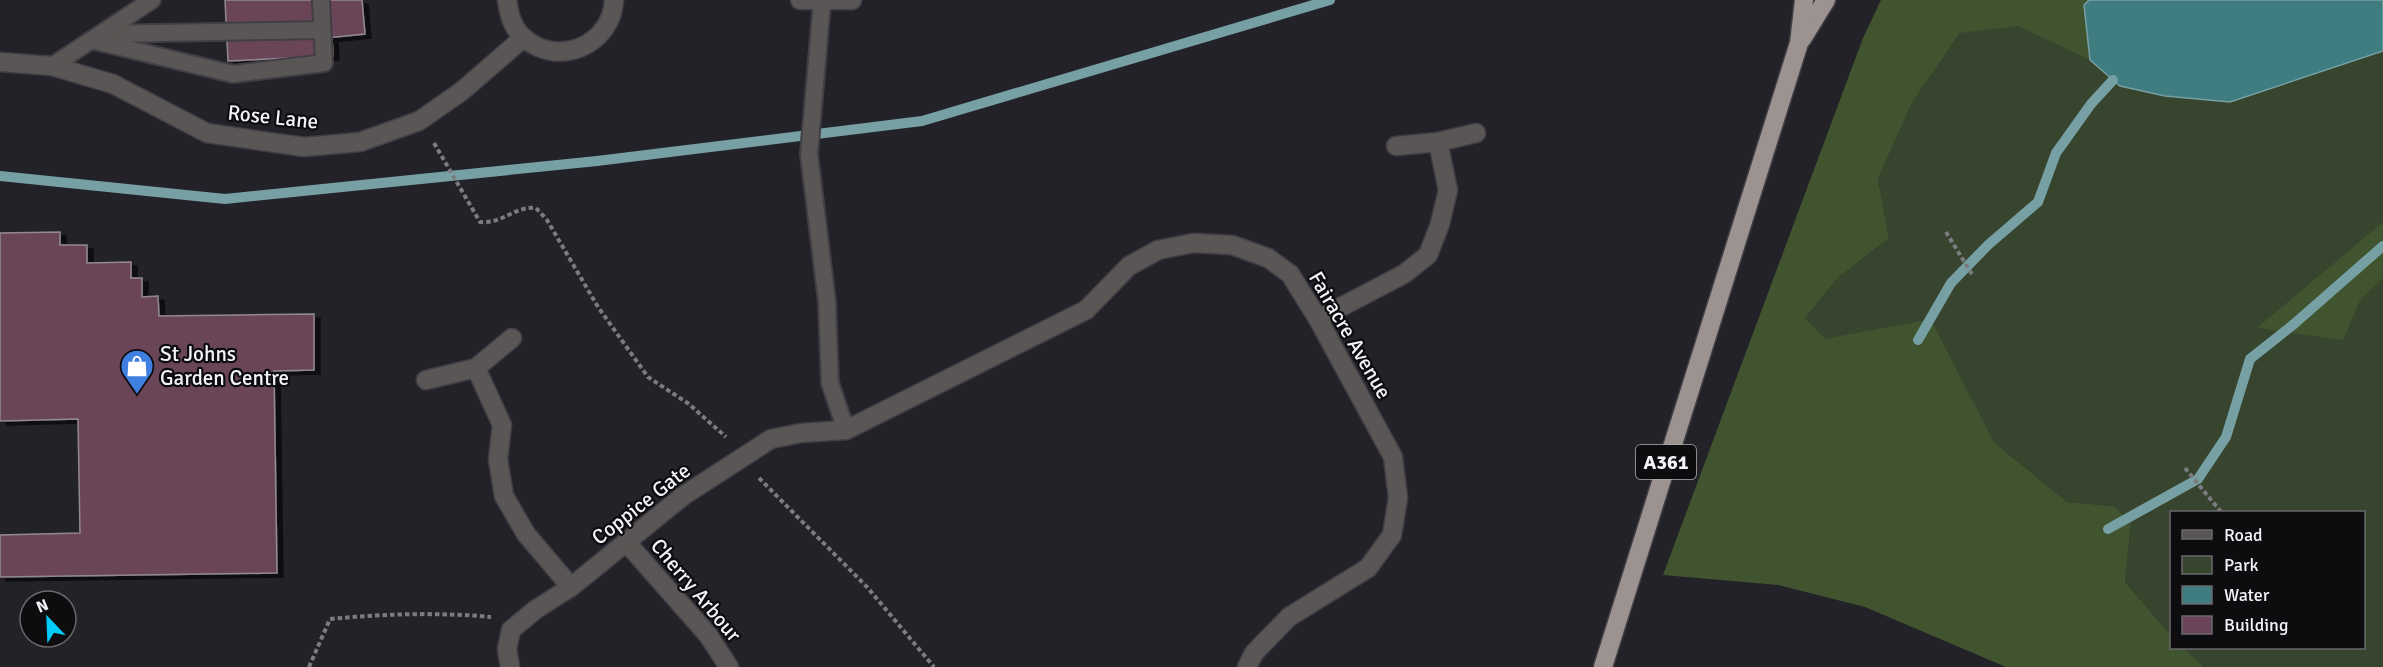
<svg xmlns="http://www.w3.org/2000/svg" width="2383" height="667" font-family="Signika,sans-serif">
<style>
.green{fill:#38452e}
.forest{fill:#40542f}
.water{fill:#407d81;stroke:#76a0a4;stroke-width:1.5}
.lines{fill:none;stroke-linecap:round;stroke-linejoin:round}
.stream{stroke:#76a0a4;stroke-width:10}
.building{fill:#6b4459;stroke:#928a8e;stroke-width:1.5;filter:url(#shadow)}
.service-casing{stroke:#413f46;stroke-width:20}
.minor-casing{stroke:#413f46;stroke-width:21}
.trunk-casing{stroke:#413f46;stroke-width:21}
.path{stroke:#7c7b80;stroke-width:4;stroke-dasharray:4.5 3;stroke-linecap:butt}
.service{stroke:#5a5655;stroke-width:16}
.minor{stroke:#5a5655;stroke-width:18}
.trunk{stroke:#9c9390;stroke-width:18}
.labels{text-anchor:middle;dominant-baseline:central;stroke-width:4.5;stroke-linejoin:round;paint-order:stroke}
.shield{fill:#0d0c0f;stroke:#afaeb1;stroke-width:1.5}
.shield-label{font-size:20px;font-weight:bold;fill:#f4f3f7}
.street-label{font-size:21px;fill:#f4f3f7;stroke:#0d0c0f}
.poi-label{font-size:21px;fill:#f4f3f7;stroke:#0d0c0f;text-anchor:start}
</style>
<defs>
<filter id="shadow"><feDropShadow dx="6" dy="4" stdDeviation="0" flood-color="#0009"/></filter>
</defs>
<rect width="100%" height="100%" fill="#242229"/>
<!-- green -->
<path class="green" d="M 2008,0 L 2383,0 L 2383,667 L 2204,667 L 2184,648 L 2364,648 L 2364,512 L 2172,512 L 2171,635 L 2125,582 L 2131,522 L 2114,506 L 2067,502 L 1994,442 L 1931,319 L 1825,340 L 1805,318 L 1838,278 L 1889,238 L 1878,179 L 1912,103 L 1960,33 Z"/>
<!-- forest -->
<g class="forest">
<path d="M 1881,0 L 2089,0 L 2084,6 L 2090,60 L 2018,26 L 1960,33 L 1912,103 L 1878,179 L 1889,238 L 1838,278 L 1805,318 L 1825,339 L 1931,319 L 1994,442 L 2067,502 L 2114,506 L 2131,522 L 2125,582 L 2171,635 L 2172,648 L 2184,648 L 2204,667 L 2006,667 L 1865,607 L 1778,585 L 1663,575 L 1863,38 Z"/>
<path d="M 2383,222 L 2383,278 L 2360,300 L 2343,340 L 2257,328 Z"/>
</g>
<!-- water -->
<path class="water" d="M 2089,0 L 2383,0 L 2383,51 L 2230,102 L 2165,96 L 2120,86 L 2090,60 L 2084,5 Z"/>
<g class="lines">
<!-- stream -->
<g class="stream">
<path d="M 0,176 L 225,199 L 597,161 L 922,121 L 1330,0"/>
<path d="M 1918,340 L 1951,283 L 1988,245 L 2038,202 L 2056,153 L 2091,104 L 2113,80"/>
<path d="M 2108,529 L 2198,479 L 2226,437 L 2250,359 L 2294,324 L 2383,246"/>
</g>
</g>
<!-- building -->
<g class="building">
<path d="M 225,0 L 330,0 L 333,56 L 228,61 Z"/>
<path d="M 324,0 L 362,0 L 365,34 L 326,38 Z"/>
<path d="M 60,232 L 60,245 L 87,245 L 87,263 L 131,262 L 131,278 L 142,278 L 142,297 L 158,296 L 159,316 L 314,314 L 314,370 L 274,371 L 277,573 L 0,577 L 0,535 L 80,533 L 78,419 L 0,421 L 0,233 Z"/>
</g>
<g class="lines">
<!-- service casing -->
<g class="service-casing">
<g id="service">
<path d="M 822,2 L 809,154 L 827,302 L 830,383 L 846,430"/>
<path d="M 101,34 L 322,30"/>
<path d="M 91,40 L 233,74 L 324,63 L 321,0"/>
<path d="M 52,66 L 152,0"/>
</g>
</g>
<!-- minor casing -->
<g class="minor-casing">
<g id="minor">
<path d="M 507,0 C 509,14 512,28 524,38 C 558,68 612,45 614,0"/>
<path d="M 800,0 L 852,0"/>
<path d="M 0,62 L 52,66 L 113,84 L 207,133 L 304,147 L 360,142 L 419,121 L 462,91 L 523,38"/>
<path d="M 1396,146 L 1438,142 L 1476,133"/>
<path d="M 1318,319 L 1404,274 L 1428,255 L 1440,224 L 1448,190 L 1438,142"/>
<path d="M 476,368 L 502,425 L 498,459 L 504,496 L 526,534 L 571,587"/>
<path d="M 426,380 L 476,368 L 512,338"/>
<path d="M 627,543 L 708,635 L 729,667"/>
<path d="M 510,667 L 507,649 L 511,630 L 535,610 L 571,587 L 683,496 L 771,439 L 801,433 L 846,430 L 1086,310 L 1129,266 L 1158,250 L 1193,243 L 1232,245 L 1268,258 L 1290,274 L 1318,319 L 1393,457 L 1398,498 L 1392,535 L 1368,568 L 1289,617 L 1254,653 L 1247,667"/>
</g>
</g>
<!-- trunk casing -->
<g class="trunk-casing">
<g id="trunk">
<path d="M 1802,39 L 1826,0"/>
<path d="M 1603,667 L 1799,43 L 1804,0"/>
</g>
</g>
<!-- path -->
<g class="path">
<path d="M 434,143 L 480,222 C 503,224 514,206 536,208 L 547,220 L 598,307 L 648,377 L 689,404 L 726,437"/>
<path d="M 1946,232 L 1973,276"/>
<path d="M 2185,468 L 2221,512"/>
<path d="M 759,478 L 867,587 L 934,667"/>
<path d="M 309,667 L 330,619 C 384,614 437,612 491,617"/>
</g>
<!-- service -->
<use href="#service" class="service"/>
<!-- minor -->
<use href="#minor" class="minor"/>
<!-- trunk -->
<use href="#trunk" class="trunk"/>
</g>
<!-- icons -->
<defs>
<g id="shop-pin" transform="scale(1.725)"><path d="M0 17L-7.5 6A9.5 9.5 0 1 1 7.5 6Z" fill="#3f7fe0" stroke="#0d0c0f"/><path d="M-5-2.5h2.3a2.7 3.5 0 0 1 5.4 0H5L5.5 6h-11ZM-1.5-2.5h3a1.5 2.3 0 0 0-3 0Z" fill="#fff"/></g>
</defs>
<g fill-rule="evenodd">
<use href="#shop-pin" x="137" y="366"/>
</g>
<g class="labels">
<!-- shield labels -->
<rect class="shield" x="1636" y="445" width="60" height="34" rx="4.5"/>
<g class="shield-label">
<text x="1666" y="462">A361</text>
</g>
<!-- street labels -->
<g class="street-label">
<text transform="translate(273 117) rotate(6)">Rose Lane</text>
<text transform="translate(1350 335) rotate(60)">Fairacre Avenue</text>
<text transform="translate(641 504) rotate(-38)">Coppice Gate</text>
<text transform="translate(696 590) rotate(50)">Cherry Arbour</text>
</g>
<!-- poi labels -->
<g class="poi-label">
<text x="160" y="354">St Johns<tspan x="160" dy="24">Garden Centre</tspan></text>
</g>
</g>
<!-- legend -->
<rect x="2170" y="511" width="195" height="138" fill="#0d0c0f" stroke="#69686c" stroke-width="1.5"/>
<rect x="2182" y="530" width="30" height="9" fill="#5a5655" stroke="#69686c" stroke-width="1.5"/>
<text x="2224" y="541" font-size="18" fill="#f4f3f7">Road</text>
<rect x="2182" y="556" width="30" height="18" fill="#38452e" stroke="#69686c" stroke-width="1.5"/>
<text x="2224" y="571" font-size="18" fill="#f4f3f7">Park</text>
<rect x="2182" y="586" width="30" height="18" fill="#407d81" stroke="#69686c" stroke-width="1.5"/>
<text x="2224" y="601" font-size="18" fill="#f4f3f7">Water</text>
<rect x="2182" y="616" width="30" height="18" fill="#6b4459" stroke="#69686c" stroke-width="1.5"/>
<text x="2224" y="631" font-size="18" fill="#f4f3f7">Building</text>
<!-- north arrow -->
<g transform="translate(48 619) rotate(337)"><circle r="28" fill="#0d0c0f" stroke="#69686c" stroke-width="1.5"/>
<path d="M0-4.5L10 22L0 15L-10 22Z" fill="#01cbf9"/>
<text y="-9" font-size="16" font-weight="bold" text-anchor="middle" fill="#f4f3f7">N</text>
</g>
</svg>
